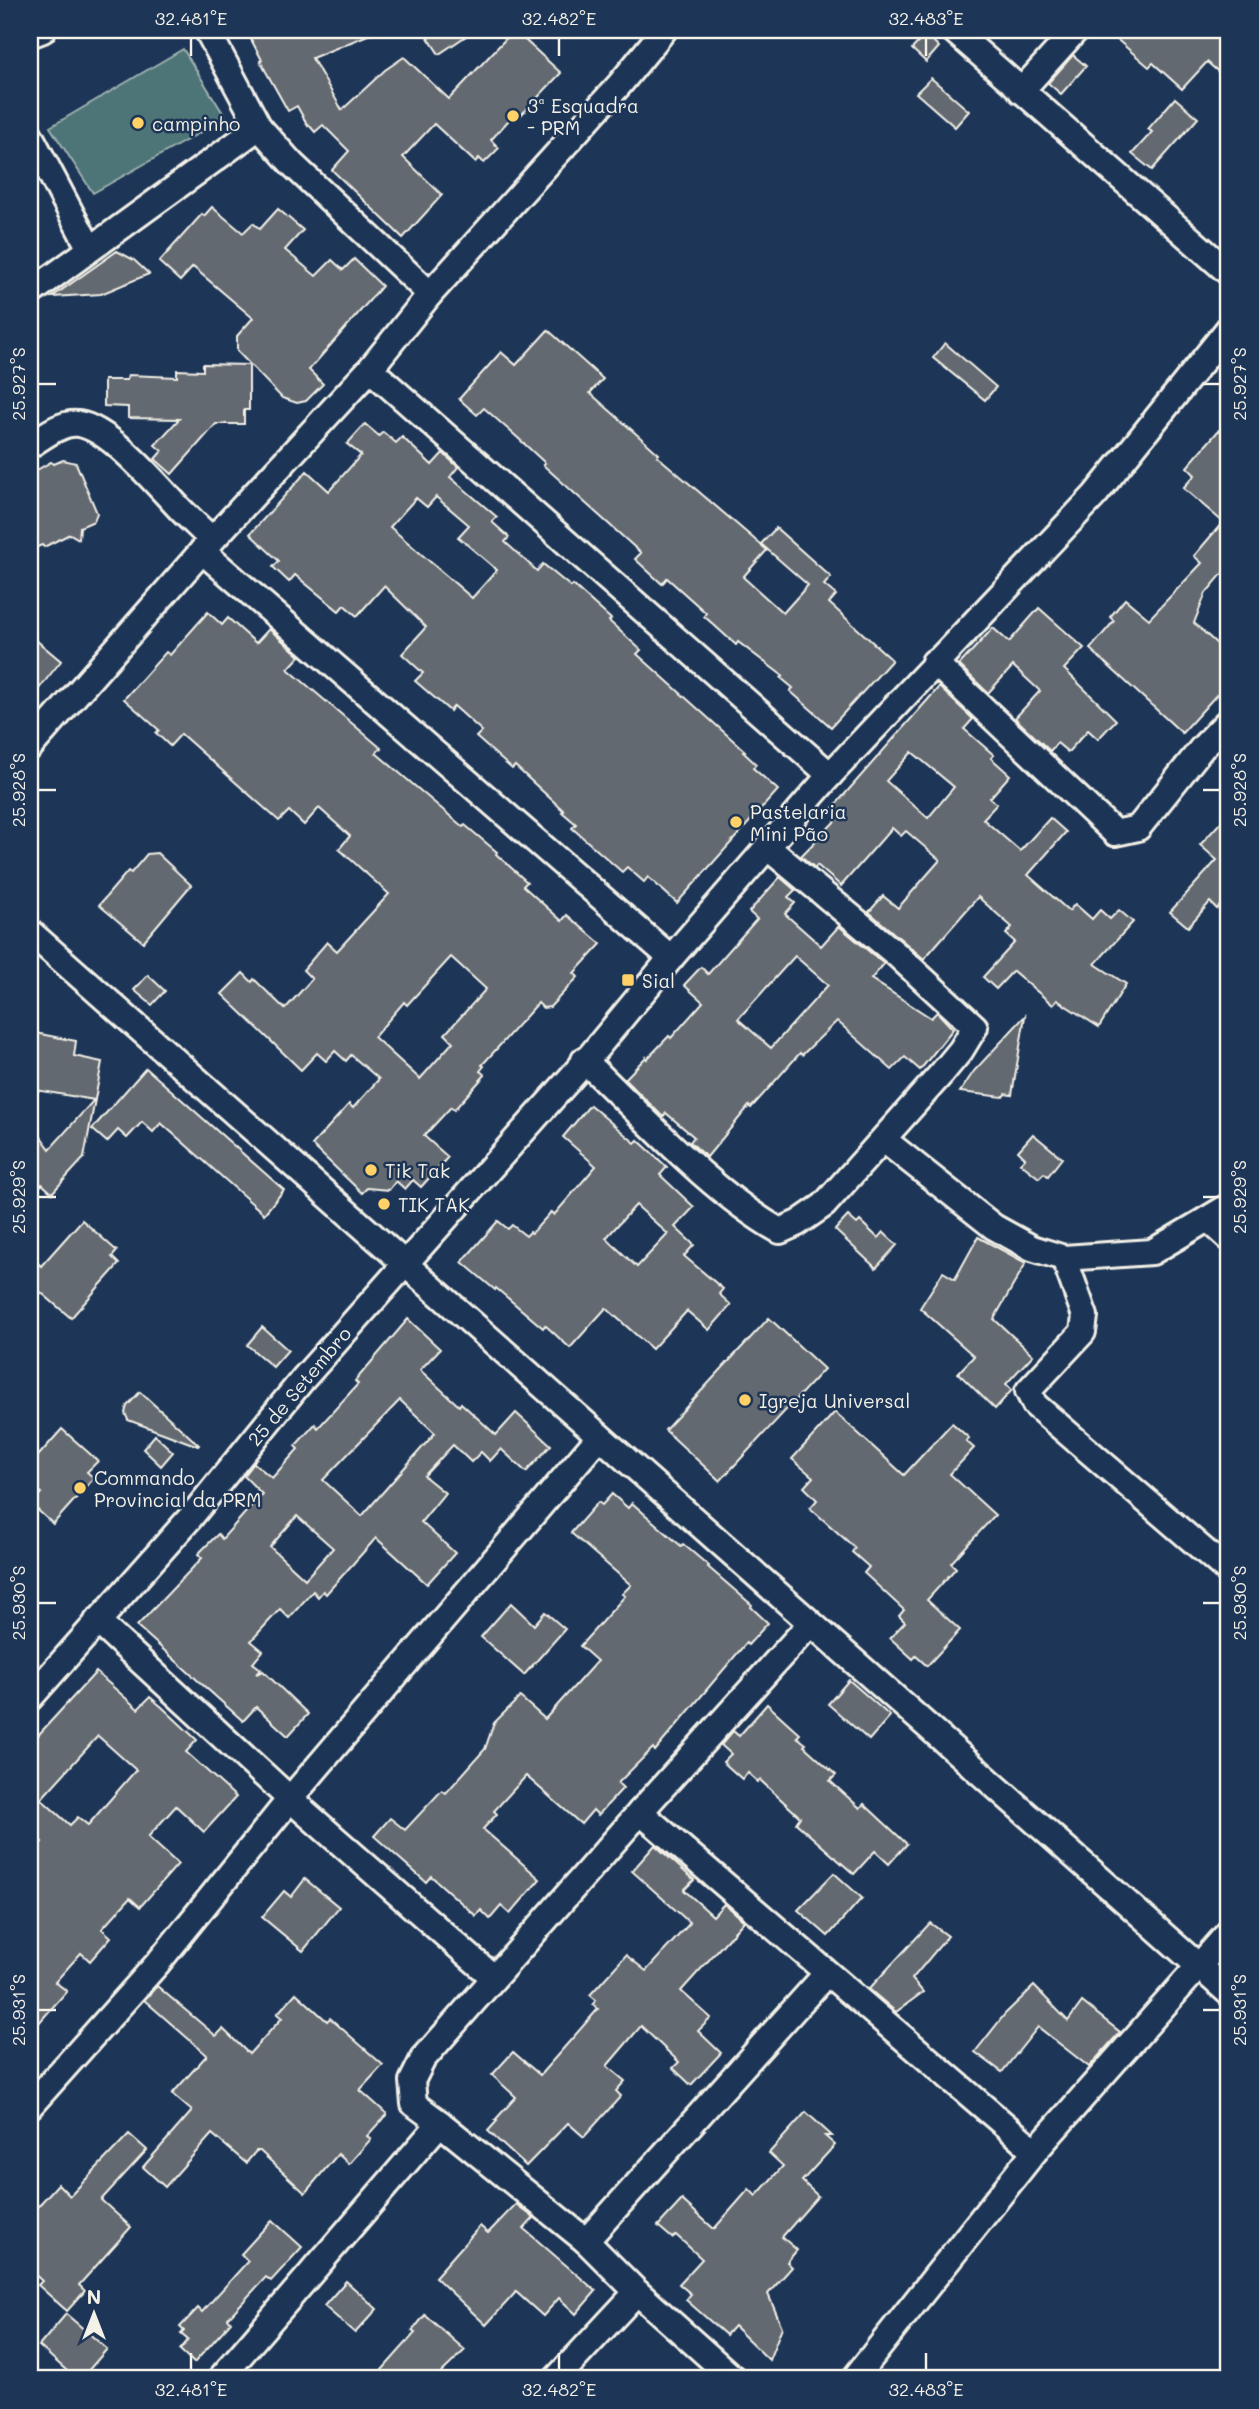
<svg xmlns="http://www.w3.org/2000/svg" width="1259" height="2409" font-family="Mali,sans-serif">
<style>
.green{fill:#4d7477;stroke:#a0b2b0;stroke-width:2}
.building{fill:#64696f;stroke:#f4f1e8;stroke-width:2;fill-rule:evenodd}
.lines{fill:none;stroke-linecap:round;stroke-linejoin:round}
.minor-casing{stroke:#f4f1e8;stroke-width:30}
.minor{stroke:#1d3557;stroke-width:24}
.ticks{fill:none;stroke:#f4f1e8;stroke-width:2.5}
.poi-dot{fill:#ffd166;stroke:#1d3557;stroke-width:2.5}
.labels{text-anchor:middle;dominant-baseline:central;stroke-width:5;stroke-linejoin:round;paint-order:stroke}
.poi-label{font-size:19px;fill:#f4f1e8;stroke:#1d3557;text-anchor:start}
.street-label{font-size:19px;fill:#f4f1e8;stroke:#1d3557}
.neatline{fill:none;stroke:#f4f1e8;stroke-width:2.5}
.ticks-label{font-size:18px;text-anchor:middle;fill:#f4f1e8}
</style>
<rect width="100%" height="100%" fill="#1d3557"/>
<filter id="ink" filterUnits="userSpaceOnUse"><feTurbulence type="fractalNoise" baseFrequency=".0143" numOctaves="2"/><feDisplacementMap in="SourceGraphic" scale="14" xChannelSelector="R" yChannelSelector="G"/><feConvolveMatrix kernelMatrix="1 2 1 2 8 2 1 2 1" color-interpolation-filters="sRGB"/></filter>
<g filter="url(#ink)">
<!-- green -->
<path class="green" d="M 183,49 L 226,118 L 93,193 L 50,127 Z"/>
<!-- building -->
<g class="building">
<path d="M 246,30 L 380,30 L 312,58 L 342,110 L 385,70 L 404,57 L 449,99 L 514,30 L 561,73 L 520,116 L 516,112 L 491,140 L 499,148 L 484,163 L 479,158 L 475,162 L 434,124 L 403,157 L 442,195 L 403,238 L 332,170 L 349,151 L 323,125 L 315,132 L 309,125 L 308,126 L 297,106 L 288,111 L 260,61 L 262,60 Z"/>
<path d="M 423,30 L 475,30 L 439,54 Z"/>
<path d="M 1106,30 L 1229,30 L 1229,81 L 1207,62 L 1182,89 L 1153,63 L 1149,67 Z"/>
<path d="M 926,34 L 939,47 L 926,62 L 912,49 Z"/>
<path d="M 1073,55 L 1086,66 L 1061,94 L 1048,83 Z"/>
<path d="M 931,78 L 969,111 L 955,127 L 916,93 Z"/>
<path d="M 1175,98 L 1198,118 L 1152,170 L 1132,154 L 1152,132 L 1148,129 Z"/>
<path d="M 212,207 L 243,233 L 253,223 L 260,229 L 278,209 L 303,230 L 285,250 L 316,276 L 332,260 L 343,270 L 354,259 L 382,286 L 309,370 L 323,384 L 306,401 L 297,403 L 282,398 L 237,351 L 237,336 L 253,318 L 193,267 L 180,281 L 159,262 L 202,214 L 204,216 Z"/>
<path d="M 117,251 L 134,260 L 149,274 L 101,294 L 52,297 Z"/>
<path d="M 548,330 L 603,379 L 590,393 L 659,454 L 657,456 L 767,550 L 743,577 L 783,613 L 808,585 L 761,544 L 776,528 L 831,577 L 824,585 L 836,595 L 829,603 L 890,658 L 892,660 L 831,727 L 790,691 L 793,688 L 781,678 L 783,676 L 738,642 L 736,645 L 704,616 L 706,613 L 667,578 L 662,584 L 635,559 L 641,553 L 543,465 L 545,463 L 518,438 L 484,408 L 477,415 L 459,399 L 501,352 L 516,365 Z"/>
<path d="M 945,343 L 996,387 L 985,400 L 933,358 Z"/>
<path d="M 203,364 L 249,365 L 249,410 L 244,410 L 244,424 L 216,424 L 172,474 L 155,459 L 162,451 L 155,445 L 179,419 L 128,418 L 128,407 L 104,406 L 104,380 L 127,380 L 128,375 L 177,377 L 177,370 L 203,371 Z"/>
<path d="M 365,424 L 379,436 L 383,432 L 396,443 L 402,437 L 432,465 L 443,453 L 458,467 L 450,477 L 497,517 L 492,522 L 509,537 L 505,542 L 537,571 L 543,564 L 571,587 L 573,585 L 611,619 L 609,621 L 641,650 L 637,654 L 745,751 L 743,752 L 756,764 L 753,768 L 778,790 L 677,903 L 648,877 L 644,882 L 627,867 L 622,872 L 572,828 L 576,824 L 562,812 L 564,811 L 515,766 L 512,769 L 476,737 L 482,731 L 454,706 L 450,711 L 415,681 L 423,673 L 402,654 L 426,627 L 384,586 L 357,616 L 344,605 L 339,611 L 295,575 L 289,582 L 273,567 L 279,561 L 250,534 L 307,471 L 329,491 L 361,455 L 347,444 ZM 436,497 L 469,525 L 458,537 L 497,570 L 472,598 L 390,527 L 416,498 L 427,507 Z"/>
<path d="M 1219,430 L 1229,439 L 1229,566 L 1206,593 L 1194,623 L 1229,655 L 1229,681 L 1182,733 L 1090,649 L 1114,621 L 1110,617 L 1125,599 L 1149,619 L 1202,563 L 1194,556 L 1223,522 L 1183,488 L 1195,475 L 1187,467 Z"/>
<path d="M 63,460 L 76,463 L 97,513 L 94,521 L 80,527 L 79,539 L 70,534 L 44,547 L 42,545 L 30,550 L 30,474 L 51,462 L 54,464 Z"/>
<path d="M 1039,608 L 1084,648 L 1064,669 L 1116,720 L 1098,739 L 1088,730 L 1068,752 L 1057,743 L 1050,751 L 1015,718 L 1040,691 L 1013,666 L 988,693 L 959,665 L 993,628 L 1009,642 Z"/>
<path d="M 208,612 L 222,625 L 228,618 L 256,643 L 269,629 L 300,656 L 288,669 L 381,748 L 376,753 L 463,827 L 465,825 L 497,852 L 496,854 L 527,882 L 523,886 L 562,921 L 567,915 L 601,944 L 574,973 L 578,977 L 550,1007 L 543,1008 L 538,1003 L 482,1065 L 484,1066 L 480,1071 L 485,1075 L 454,1110 L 451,1107 L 424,1136 L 448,1157 L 421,1187 L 413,1180 L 405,1189 L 396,1181 L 389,1190 L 367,1188 L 362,1193 L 312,1145 L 349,1104 L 353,1108 L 379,1079 L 351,1055 L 346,1061 L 335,1051 L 326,1061 L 317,1053 L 301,1070 L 222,994 L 243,973 L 252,982 L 254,979 L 285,1009 L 312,979 L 303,970 L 327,942 L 337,951 L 389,894 L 339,849 L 350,836 L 319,808 L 304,825 L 289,811 L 279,821 L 181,734 L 170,746 L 156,733 L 159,730 L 124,699 L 166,652 L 170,655 ZM 451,957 L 486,989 L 445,1034 L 453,1042 L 420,1079 L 374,1037 L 404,1002 L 407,1005 Z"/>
<path d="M 30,635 L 61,661 L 30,700 Z"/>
<path d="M 939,687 L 973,719 L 964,729 L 994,755 L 991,758 L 1010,775 L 990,798 L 997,804 L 983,819 L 1020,851 L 1050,818 L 1066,832 L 1028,875 L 1069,911 L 1075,904 L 1092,919 L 1100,910 L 1110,919 L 1119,910 L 1133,922 L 1095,964 L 1126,984 L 1099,1027 L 1057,1000 L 1053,1005 L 1013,971 L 996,989 L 983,977 L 1015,942 L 1006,934 L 1012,927 L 978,897 L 924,959 L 869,912 L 883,896 L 898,908 L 940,860 L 906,831 L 901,836 L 892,828 L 841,886 L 817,865 L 815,868 L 801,856 L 838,818 L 830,811 ZM 912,752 L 954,787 L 928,818 L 886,781 Z"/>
<path d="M 1229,813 L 1229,896 L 1217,909 L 1210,902 L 1188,927 L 1170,912 L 1217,860 L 1200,845 Z"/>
<path d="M 157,853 L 191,885 L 143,942 L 99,905 L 128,871 L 131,873 L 147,854 Z"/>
<path d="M 780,877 L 795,890 L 788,897 L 795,903 L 785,914 L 821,946 L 839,926 L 884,964 L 871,979 L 931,1018 L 937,1012 L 953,1029 L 920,1070 L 905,1057 L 892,1070 L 837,1021 L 802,1055 L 800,1053 L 751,1108 L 749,1106 L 707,1157 L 690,1142 L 694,1137 L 666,1113 L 663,1117 L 625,1079 L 646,1057 L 647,1059 L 669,1036 L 671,1038 L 703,1002 L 684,985 L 701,967 L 708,974 L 757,919 L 749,912 ZM 795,956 L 828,985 L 771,1048 L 738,1019 Z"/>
<path d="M 148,975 L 165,991 L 152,1005 L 134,990 Z"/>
<path d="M 1025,1016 L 1012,1095 L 1005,1094 L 1003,1097 L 960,1092 L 974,1071 Z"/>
<path d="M 30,1032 L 76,1041 L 74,1056 L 102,1062 L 84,1158 L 52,1193 L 42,1184 L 30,1197 L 30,1122 L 50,1149 L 94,1100 L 30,1089 Z"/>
<path d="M 146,1068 L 284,1190 L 264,1214 L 161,1123 L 153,1132 L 142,1122 L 127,1138 L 118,1130 L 107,1142 L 92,1129 Z"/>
<path d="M 590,1105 L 635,1143 L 638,1140 L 667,1167 L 660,1175 L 694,1207 L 675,1227 L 694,1245 L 684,1256 L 723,1289 L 719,1294 L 731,1305 L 709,1330 L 687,1311 L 652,1349 L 606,1308 L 570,1348 L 545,1325 L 543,1328 L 496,1288 L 495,1290 L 462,1262 L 498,1221 L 508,1229 L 512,1225 L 526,1236 L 530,1232 L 532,1233 L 551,1212 L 554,1215 L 596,1166 L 563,1137 ZM 636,1205 L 668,1234 L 637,1267 L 606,1238 Z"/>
<path d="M 1033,1134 L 1062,1158 L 1048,1176 L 1044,1173 L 1039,1178 L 1020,1163 L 1025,1158 L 1018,1151 Z"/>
<path d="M 848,1216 L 857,1224 L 860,1221 L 878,1238 L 883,1232 L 897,1245 L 876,1268 L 835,1230 Z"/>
<path d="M 82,1220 L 117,1251 L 112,1257 L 119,1264 L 71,1318 L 30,1283 L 30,1256 L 41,1266 Z"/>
<path d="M 978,1237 L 1026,1263 L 994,1319 L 1033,1355 L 1006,1384 L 1012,1390 L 995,1409 L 958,1373 L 974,1356 L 920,1308 L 943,1272 L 955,1279 Z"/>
<path d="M 769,1318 L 824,1369 L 720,1481 L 665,1430 Z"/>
<path d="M 408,1319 L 440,1349 L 420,1370 L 459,1406 L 461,1403 L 496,1435 L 516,1413 L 551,1445 L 526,1472 L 501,1449 L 490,1461 L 481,1452 L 471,1462 L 453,1445 L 424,1476 L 445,1493 L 421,1522 L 455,1553 L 427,1584 L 376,1538 L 326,1594 L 323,1591 L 318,1597 L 313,1591 L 289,1618 L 280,1609 L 251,1641 L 263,1651 L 253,1663 L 261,1669 L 256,1674 L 263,1671 L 308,1714 L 288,1736 L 256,1707 L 243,1721 L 137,1626 L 202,1558 L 198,1554 L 218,1534 L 222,1539 L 262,1494 L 244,1476 L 254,1463 L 272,1478 L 298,1449 L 295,1446 L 315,1424 L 318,1428 L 358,1384 L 355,1381 ZM 400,1400 L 435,1433 L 362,1516 L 323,1480 ZM 297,1516 L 333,1548 L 305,1579 L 270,1547 Z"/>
<path d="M 262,1327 L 288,1350 L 273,1367 L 247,1345 Z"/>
<path d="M 140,1392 L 199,1445 L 198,1446 L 128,1420 L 125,1413 L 127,1406 Z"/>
<path d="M 835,1412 L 904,1475 L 952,1423 L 969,1438 L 966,1441 L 974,1448 L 950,1474 L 995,1515 L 951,1563 L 956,1568 L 927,1600 L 960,1630 L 927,1666 L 916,1656 L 913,1659 L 890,1638 L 905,1622 L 899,1616 L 904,1610 L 864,1573 L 869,1567 L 852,1552 L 855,1548 L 810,1508 L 817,1500 L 804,1487 L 813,1477 L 792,1459 Z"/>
<path d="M 62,1429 L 98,1461 L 87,1472 L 94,1478 L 53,1524 L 31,1504 L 41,1493 L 30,1484 L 30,1465 Z"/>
<path d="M 155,1435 L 173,1452 L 161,1466 L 143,1449 Z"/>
<path d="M 612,1494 L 628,1508 L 632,1503 L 681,1546 L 683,1544 L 709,1566 L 708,1567 L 752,1605 L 751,1607 L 768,1623 L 748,1645 L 746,1643 L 655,1751 L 653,1748 L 618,1783 L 623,1788 L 598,1815 L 593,1810 L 581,1824 L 526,1776 L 494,1811 L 497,1814 L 483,1829 L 540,1879 L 510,1914 L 501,1906 L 490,1919 L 481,1910 L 476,1916 L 431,1876 L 426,1882 L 374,1836 L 390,1818 L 405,1830 L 442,1790 L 446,1793 L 485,1749 L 494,1723 L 520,1697 L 545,1719 L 597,1661 L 580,1646 L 625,1596 L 622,1594 L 631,1585 L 571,1533 L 598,1502 L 602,1505 Z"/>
<path d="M 511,1603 L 534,1625 L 545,1612 L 565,1629 L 524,1675 L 481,1637 Z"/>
<path d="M 96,1672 L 138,1709 L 150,1697 L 162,1707 L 197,1740 L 186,1752 L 236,1797 L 204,1832 L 176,1806 L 148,1837 L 178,1864 L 140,1907 L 130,1898 L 102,1929 L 111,1937 L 90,1961 L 81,1953 L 55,1982 L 67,1991 L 30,2033 L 30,1855 L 42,1842 L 30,1831 L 30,1744 ZM 98,1736 L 136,1770 L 88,1825 L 78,1817 L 70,1825 L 41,1799 Z"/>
<path d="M 849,1680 L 890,1716 L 869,1740 L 828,1704 Z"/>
<path d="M 767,1704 L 800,1734 L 797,1737 L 806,1744 L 804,1746 L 836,1775 L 830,1781 L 860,1808 L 864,1804 L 907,1844 L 889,1864 L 875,1851 L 854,1874 L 796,1823 L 800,1817 L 760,1780 L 758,1782 L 748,1773 L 742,1779 L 723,1762 L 731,1754 L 721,1745 L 733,1731 L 739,1736 Z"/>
<path d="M 655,1845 L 694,1880 L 684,1890 L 713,1916 L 724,1904 L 744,1921 L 681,1991 L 711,2018 L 698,2031 L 721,2053 L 691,2085 L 673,2068 L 679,2062 L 641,2026 L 607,2066 L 625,2081 L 616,2091 L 621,2096 L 584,2137 L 568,2123 L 526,2166 L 488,2131 L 497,2121 L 495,2120 L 516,2097 L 492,2075 L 513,2052 L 540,2075 L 598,2009 L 593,2004 L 596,2000 L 590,1995 L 626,1955 L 646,1971 L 690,1923 L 632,1871 Z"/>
<path d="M 834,1873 L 862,1898 L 828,1936 L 798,1910 Z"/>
<path d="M 305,1879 L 339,1907 L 303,1951 L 262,1917 L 284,1891 L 291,1897 Z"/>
<path d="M 930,1923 L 948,1936 L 912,1979 L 923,1992 L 896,2012 L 869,1989 Z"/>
<path d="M 157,1986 L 216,2036 L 223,2029 L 249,2054 L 282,2018 L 277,2014 L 296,1993 L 327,2021 L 330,2018 L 383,2065 L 360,2090 L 387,2114 L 367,2136 L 371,2139 L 349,2164 L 338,2154 L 305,2193 L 260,2151 L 256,2151 L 246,2163 L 212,2134 L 165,2187 L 143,2167 L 192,2111 L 172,2094 L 207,2055 L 144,2000 Z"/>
<path d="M 1034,1986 L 1068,2021 L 1082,2002 L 1120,2032 L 1089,2067 L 1038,2027 L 1002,2072 L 975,2052 L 1005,2014 Z"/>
<path d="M 806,2112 L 832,2136 L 825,2136 L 835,2145 L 802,2181 L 818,2196 L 782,2237 L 797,2250 L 787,2262 L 792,2267 L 768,2294 L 782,2327 L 769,2360 L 734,2326 L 726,2335 L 686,2300 L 691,2294 L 679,2284 L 702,2259 L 676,2235 L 672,2238 L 658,2226 L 682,2200 L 714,2229 L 749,2189 L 756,2196 L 783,2166 L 769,2153 Z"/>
<path d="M 129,2134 L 147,2150 L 101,2200 L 131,2227 L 79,2285 L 85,2291 L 67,2311 L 38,2285 L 42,2281 L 30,2270 L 30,2215 L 58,2184 L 70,2196 Z"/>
<path d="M 516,2204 L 534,2218 L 524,2229 L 596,2291 L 576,2314 L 559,2298 L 543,2316 L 516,2292 L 486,2325 L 435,2277 L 480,2226 L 488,2233 Z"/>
<path d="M 272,2220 L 302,2247 L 271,2281 L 266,2277 L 228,2318 L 231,2322 L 194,2363 L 180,2350 L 188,2340 L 181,2334 L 184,2331 L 180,2327 L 198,2308 L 202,2312 L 248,2261 L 241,2254 Z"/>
<path d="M 346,2281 L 377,2309 L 355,2333 L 324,2306 Z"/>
<path d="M 66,2314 L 107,2349 L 81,2379 L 76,2379 L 39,2346 Z"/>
<path d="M 425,2315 L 465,2350 L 435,2379 L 374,2379 L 415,2333 L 412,2331 Z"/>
</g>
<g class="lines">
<!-- minor casing -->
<g class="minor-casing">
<g id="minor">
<path d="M 207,30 L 259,127 L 292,164 L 430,294"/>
<path d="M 953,30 L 1229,273"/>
<path d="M 30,35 L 43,30"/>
<path d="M 1021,91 L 1076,30"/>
<path d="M 30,135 L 90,249"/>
<path d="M 30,293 L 259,127"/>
<path d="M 370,369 L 830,775"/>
<path d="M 30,445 C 43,437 62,421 79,424 C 111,429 158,486 181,510 C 191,520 202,530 212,540"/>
<path d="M 202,551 L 671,958"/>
<path d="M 934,662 L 1115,833 L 1138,828 L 1202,748 L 1229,720"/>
<path d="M 30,747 L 202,551 L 370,369 L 430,294 L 620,84 L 664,30"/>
<path d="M 30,932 L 1229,1993"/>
<path d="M 584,1060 C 643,1116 711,1192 780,1231 L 798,1223 L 824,1205 L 942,1073 L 961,1050 L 975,1027 L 896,954 L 767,847"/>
<path d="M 884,1140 L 994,1227 L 1032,1248 L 1064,1258"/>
<path d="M 1229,1206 L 1152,1252 L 1064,1258 L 1085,1316 L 1083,1332 L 1028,1391 L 1035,1405 L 1229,1572"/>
<path d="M 1208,1219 L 1229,1238"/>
<path d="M 97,1621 L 290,1799 L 493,1977"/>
<path d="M 30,1698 L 190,1518 L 303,1379 L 590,1056 L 671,958 L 830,775 L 1095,495 L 1229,328"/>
<path d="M 640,1812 L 1035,2151"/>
<path d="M 30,2106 L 157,1964 L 290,1799 L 599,1437"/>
<path d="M 440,2123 L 586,2241 L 637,2292 L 734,2379"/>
<path d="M 586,2241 L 827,1973"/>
<path d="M 220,2379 L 440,2123 L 414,2104 L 412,2081 L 423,2059 L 640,1812 L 810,1624"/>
<path d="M 556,2379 L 637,2292"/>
<path d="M 854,2379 L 1035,2151 L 1229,1932"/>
</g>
</g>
<!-- minor -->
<use href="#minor" class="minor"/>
</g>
</g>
<!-- ticks -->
<path class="ticks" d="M 191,38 L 191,56M 559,38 L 559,56M 926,38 L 926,56M 38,384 L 56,384M 1203,384 L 1220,384M 38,790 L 56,790M 1203,790 L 1220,790M 38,1197 L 56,1197M 1203,1197 L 1220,1197M 38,1603 L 56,1603M 1203,1603 L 1220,1603M 38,2010 L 56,2010M 1203,2010 L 1220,2010M 191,2353 L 191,2370M 559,2353 L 559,2370M 926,2353 L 926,2370"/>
<!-- markers -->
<g class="poi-dot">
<circle cx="513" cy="116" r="7"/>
<circle cx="138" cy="123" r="7"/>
<circle cx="736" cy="822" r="7"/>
<rect x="621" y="973" width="14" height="14" rx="3.5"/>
<circle cx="371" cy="1170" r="7"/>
<circle cx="384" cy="1204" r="7"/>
<circle cx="745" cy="1400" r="7"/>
<circle cx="80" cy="1488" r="7"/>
</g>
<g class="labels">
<!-- poi labels -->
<g class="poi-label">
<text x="527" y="105">3ª Esquadra<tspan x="527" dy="22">- PRM</tspan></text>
<text x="152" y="123">campinho</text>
<text x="750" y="811">Pastelaria<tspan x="750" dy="22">Mini Pão</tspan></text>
<text x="642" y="980">Sial</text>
<text x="385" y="1170">Tik Tak</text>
<text x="398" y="1204">TIK TAK</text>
<text x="759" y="1400">Igreja Universal</text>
<text x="94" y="1477">Commando<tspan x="94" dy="22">Provincial da PRM</tspan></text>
</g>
<!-- street labels -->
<g class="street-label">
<text transform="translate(299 1386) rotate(-50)">25 de Setembro</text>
</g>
</g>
<!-- margin -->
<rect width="1259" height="2409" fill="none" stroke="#1d3557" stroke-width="77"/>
<!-- north arrow -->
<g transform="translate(94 2314)" stroke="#1d3557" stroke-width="5" paint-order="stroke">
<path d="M0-5L12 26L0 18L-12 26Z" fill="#f4f1e8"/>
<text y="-10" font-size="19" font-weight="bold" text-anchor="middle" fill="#f4f1e8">N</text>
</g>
<rect x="38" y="38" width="1182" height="2332" class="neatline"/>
<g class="ticks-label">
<text x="191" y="25">32.481°E</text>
<text x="559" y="25">32.482°E</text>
<text x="926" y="25">32.483°E</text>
<text transform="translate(19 384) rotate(-90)" y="6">25.927°S</text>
<text transform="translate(1240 384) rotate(-90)" y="6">25.927°S</text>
<text transform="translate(19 790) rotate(-90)" y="6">25.928°S</text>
<text transform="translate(1240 790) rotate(-90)" y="6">25.928°S</text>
<text transform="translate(19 1197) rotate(-90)" y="6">25.929°S</text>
<text transform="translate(1240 1197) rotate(-90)" y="6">25.929°S</text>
<text transform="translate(19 1603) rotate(-90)" y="6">25.930°S</text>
<text transform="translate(1240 1603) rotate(-90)" y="6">25.930°S</text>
<text transform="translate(19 2010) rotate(-90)" y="6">25.931°S</text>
<text transform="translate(1240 2010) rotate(-90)" y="6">25.931°S</text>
<text x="191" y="2396">32.481°E</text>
<text x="559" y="2396">32.482°E</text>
<text x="926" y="2396">32.483°E</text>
</g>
</svg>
